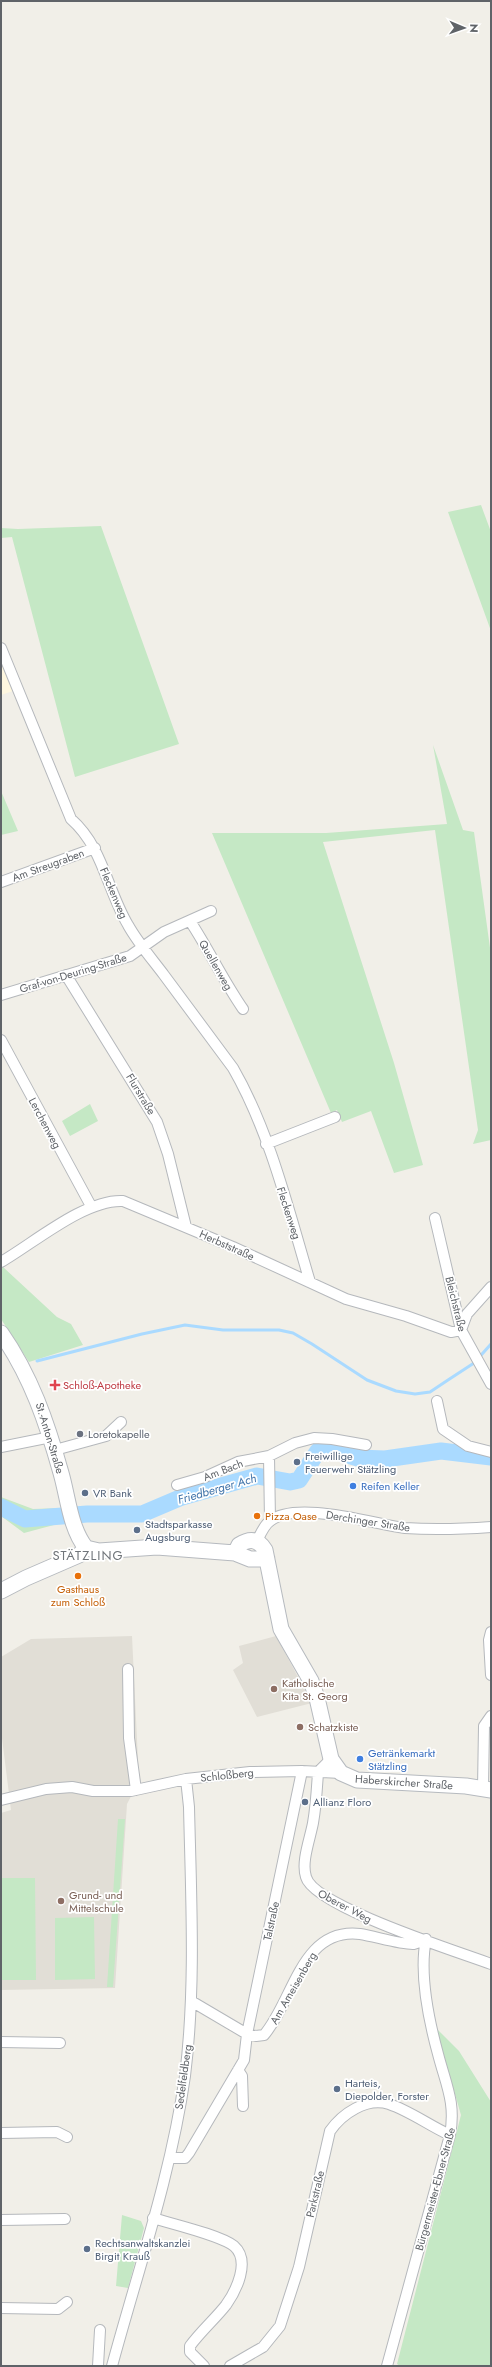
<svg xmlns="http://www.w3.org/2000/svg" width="492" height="2367" viewBox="0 0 492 2367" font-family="Jost,sans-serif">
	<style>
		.commercial { fill: #fef7e0 }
		.education { fill: #e1ded6 }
		.green { fill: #c5e8c5 }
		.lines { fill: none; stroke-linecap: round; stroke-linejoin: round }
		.stream { stroke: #aadaff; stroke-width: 3 }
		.river { stroke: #aadaff; stroke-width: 17 }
		.street-casing { stroke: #b5b8bc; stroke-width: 12 }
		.secondary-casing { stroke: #b6babf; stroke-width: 17 }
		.street { stroke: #fff; stroke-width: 10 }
		.secondary { stroke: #fff; stroke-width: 15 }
		.health-dot { fill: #e0444e; stroke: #fff; stroke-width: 1.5 }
		.worship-dot { fill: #6b7280; stroke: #fff; stroke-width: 1.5 }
		.service-dot { fill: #5c6f8a; stroke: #fff; stroke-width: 1.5 }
		.shop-dot { fill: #3f7fe0; stroke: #fff; stroke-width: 1.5 }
		.food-dot { fill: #e8710a; stroke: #fff; stroke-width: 1.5 }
		.education-dot { fill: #8d6e63; stroke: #fff; stroke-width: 1.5 }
		.labels { text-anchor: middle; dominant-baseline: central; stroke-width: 3.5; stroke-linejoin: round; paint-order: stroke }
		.street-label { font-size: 11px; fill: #5f6368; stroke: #fff }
		.health-label { font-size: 11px; fill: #be3a42; stroke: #fff; text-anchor: start }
		.worship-label { font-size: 11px; fill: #5b616d; stroke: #fff; text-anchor: start }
		.service-label { font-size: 11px; fill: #4e5e75; stroke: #fff; text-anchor: start }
		.shop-label { font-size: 11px; fill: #366cbe; stroke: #fff; text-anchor: start }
		.food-label { font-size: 11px; fill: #c56008; stroke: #fff; text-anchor: start }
		.education-label { font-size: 11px; fill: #785e54; stroke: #fff; text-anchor: start }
		.water-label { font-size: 12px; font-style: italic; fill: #4174aa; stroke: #fff }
		.quarter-label { font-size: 13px; letter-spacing: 1px; fill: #70757a; stroke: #fff }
	</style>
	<rect width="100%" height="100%" fill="#f1efe8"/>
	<path class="commercial" d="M1 654 16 690 1 695Z"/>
	<path class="education" d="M132 1636 139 1781 127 1804 115 1988 1 1990V1813L11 1810 1 1730V1657L31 1639Z
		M276 1636 312 1703 257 1717 233 1670 243 1663 239 1646Z"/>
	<path class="green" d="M481 505 491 532V631L448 512Z
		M101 526 179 744 75 777 12 537 1 538V528L18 529Z
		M433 745 463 830 474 832 491 955V1140L473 1144 478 1130 435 830 323 842 394 1063 423 1165 394 1173 371 1111 342 1122 337 1110 331 1113 212 833H326L447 824Z
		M1 791 18 831 1 835Z
		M90 1104 98 1121 70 1136 62 1121Z
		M3 1267 57 1317 71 1324 83 1345 29 1362 1 1319V1268Z
		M1 1497 33 1509 61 1508 65 1522 24 1533 1 1516Z
		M118 1819H125L113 1987H107Z
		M1 1878H35L36 1980H1Z
		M94 1917 95 1979 55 1980V1918Z
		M436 2028 459 2051 491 2102V2366H400L397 2364 461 2115Z
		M122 2215 141 2221 144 2228 128 2288 116 2286Z"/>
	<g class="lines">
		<path class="stream" d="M37 1361 142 1334 185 1325 223 1330H279L293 1333 312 1344 367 1380 396 1391 415 1394 430 1392 448 1380 474 1363 491 1344"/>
		<path class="river" d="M1 1507 25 1519 87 1514H142L182 1497 257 1476 290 1482 299 1480 318 1451 328 1449 358 1458 385 1459 441 1451 491 1457"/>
		<defs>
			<path id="street" d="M1 648 71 819C103 847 107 890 128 925 138 943 152 959 164 975 187 1006 210 1037 233 1068 270 1132 289 1212 310 1282
				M1 882 95 848
				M190 921C209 950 223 980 243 1009
				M66 975 157 1122 168 1154 186 1227
				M1 995 130 956 164 932 211 911
				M1 1040 91 1206
				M266 1144 335 1117
				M435 1218 461 1330 491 1384
				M1 1262C34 1243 85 1199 123 1201L233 1247 346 1299 406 1316 451 1332 461 1330
				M461 1330 467 1314 491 1287
				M437 1401 443 1429 468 1446 491 1452
				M1 1447 51 1437
				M55 1450 106 1436 121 1422
				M269 1456 270 1521
				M177 1485 205 1477 238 1462 269 1456 295 1443 314 1438 332 1439 366 1445
				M257 1541C260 1535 264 1525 270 1521 296 1500 374 1524 405 1528 434 1530 463 1529 491 1527
				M491 1632 489 1640 491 1675
				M128 1669 129 1738 136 1790
				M331 1759 318 1772C317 1789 316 1806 313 1823 310 1839 301 1862 306 1877 313 1906 459 1952 491 1964
				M483 1788 484 1726 491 1716
				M1 1800 46 1789 72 1787 93 1791H131L186 1779 250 1772 302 1771 341 1773
				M191 2001 247 2034 256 2036 264 2035C294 2000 301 1927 360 1934 374 1936 402 1945 414 1944 418 1943 422 1940 426 1939
				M1 2042 60 2043
				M238 2070 242 2076 243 2106
				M1 2133 57 2132 67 2137
				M170 2158H185L189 2153 244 2060 247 2034 302 1771
				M153 2218C172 2224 220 2235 234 2246 251 2261 236 2291 226 2305 215 2319 201 2331 190 2346V2352L204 2366
				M1 2220 65 2219
				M1 2308 58 2309 67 2302
				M98 2366 100 2330
				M112 2366C138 2270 171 2175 185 2076 196 1987 191 1896 189 1807L186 1779
				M230 2366 263 2347 280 2326 299 2267 330 2131C342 2114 366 2097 389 2104 410 2111 430 2126 450 2135
				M387 2366 450 2135C456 2103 446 2085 438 2054 429 2021 419 1973 426 1939"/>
			<path id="secondary" d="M1 1333C31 1376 47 1423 61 1473 68 1497 70 1528 86 1548
				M86 1548 99 1551 157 1547 235 1553 250 1559H267
				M235 1553 239 1545C250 1538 258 1539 265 1550L281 1629 311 1681 317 1698 331 1759 341 1773 357 1780 466 1786 491 1790
				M1 1591 26 1578 79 1555 86 1548"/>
		</defs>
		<use href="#street" class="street-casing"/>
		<use href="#secondary" class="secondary-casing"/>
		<use href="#street" class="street"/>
		<use href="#secondary" class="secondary"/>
	</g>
	<path class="health-dot" d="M53 1379h4v4h4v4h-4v4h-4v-4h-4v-4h4z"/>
	<circle class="worship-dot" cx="80" cy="1434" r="4"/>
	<g class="service-dot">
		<circle cx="297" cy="1462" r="4"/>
		<circle cx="85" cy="1493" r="4"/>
		<circle cx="137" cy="1530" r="4"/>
		<circle cx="305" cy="1802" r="4"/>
		<circle cx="337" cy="2089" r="4"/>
		<circle cx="87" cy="2249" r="4"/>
	</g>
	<g class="shop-dot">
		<circle cx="353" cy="1486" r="4"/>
		<circle cx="360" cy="1759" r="4"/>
	</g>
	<g class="food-dot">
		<circle cx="257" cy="1516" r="4"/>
		<circle cx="78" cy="1576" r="4"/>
	</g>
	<g class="education-dot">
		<circle cx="274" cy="1689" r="4"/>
		<circle cx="300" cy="1727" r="4"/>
		<circle cx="61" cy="1901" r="4"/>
	</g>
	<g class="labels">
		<g class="street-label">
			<text transform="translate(48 865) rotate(-20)">Am Streugraben</text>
			<text transform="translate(114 893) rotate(67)">Fleckenweg</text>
			<text transform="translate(216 965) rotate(60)">Quellenweg</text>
			<text transform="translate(73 973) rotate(-17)">Graf-von-Deuring-Straße</text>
			<text transform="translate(141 1094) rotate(59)">Flurstraße</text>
			<text transform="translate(45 1123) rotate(62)">Lerchenweg</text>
			<text transform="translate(289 1213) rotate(72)">Fleckenweg</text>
			<text transform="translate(227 1245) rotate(24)">Herbststraße</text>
			<text transform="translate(456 1304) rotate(76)">Bleichstraße</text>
			<text transform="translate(50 1438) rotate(73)">St.-Anton-Straße</text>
			<text transform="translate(223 1470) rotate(-21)">Am Bach</text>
			<text transform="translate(368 1521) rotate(9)">Derchinger Straße</text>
			<text transform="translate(227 1775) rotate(-6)">Schloßberg</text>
			<text transform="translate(404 1782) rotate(4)">Haberskircher Straße</text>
			<text transform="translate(345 1906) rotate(28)">Oberer Weg</text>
			<text transform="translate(271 1921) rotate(-78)">Talstraße</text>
			<text transform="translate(293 1988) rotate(-60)">Am Ameisenberg</text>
			<text transform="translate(183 2077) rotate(-82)">Sedelfeldberg</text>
			<text transform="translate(435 2189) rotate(-75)">Bürgermeister-Ebner-Straße</text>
			<text transform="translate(315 2194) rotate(-77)">Parkstraße</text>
		</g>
		<g class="health-label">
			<text x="63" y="1385">Schloß-Apotheke</text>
		</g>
		<g class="worship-label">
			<text x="88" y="1434">Loretokapelle</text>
		</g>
		<g class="service-label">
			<text x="305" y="1456">Freiwillige<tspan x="305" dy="13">Feuerwehr Stätzling</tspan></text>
			<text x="93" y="1493">VR Bank</text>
			<text x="145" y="1524">Stadtsparkasse<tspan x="145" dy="13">Augsburg</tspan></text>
			<text x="313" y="1802">Allianz Floro</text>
			<text x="345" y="2083">Harteis,<tspan x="345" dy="13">Diepolder, Forster</tspan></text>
			<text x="95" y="2243">Rechtsanwaltskanzlei<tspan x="95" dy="13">Birgit Krauß</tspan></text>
		</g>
		<g class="shop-label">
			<text x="361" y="1486">Reifen Keller</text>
			<text x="368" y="1753">Getränkemarkt<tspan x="368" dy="13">Stätzling</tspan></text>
		</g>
		<g class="food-label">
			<text x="265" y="1516">Pizza Oase</text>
			<text x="78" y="1589" text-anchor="middle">Gasthaus<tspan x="78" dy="13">zum Schloß</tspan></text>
		</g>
		<g class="education-label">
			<text x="282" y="1683">Katholische<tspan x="282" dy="13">Kita St. Georg</tspan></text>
			<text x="308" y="1727">Schatzkiste</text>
			<text x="69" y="1895">Grund- und<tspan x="69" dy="13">Mittelschule</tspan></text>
		</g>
		<g class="water-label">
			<text transform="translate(217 1489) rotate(-16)">Friedberger Ach</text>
		</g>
		<g class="quarter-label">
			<text x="88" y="1555">STÄTZLING</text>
		</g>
	</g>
	<rect width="492" height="2367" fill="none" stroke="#5f6368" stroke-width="4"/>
	<g transform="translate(464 28) rotate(92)" stroke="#ffffff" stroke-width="3" paint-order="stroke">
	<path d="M0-3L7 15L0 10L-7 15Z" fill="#5f6368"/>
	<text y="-6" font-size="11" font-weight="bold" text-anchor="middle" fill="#5f6368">N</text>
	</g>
</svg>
